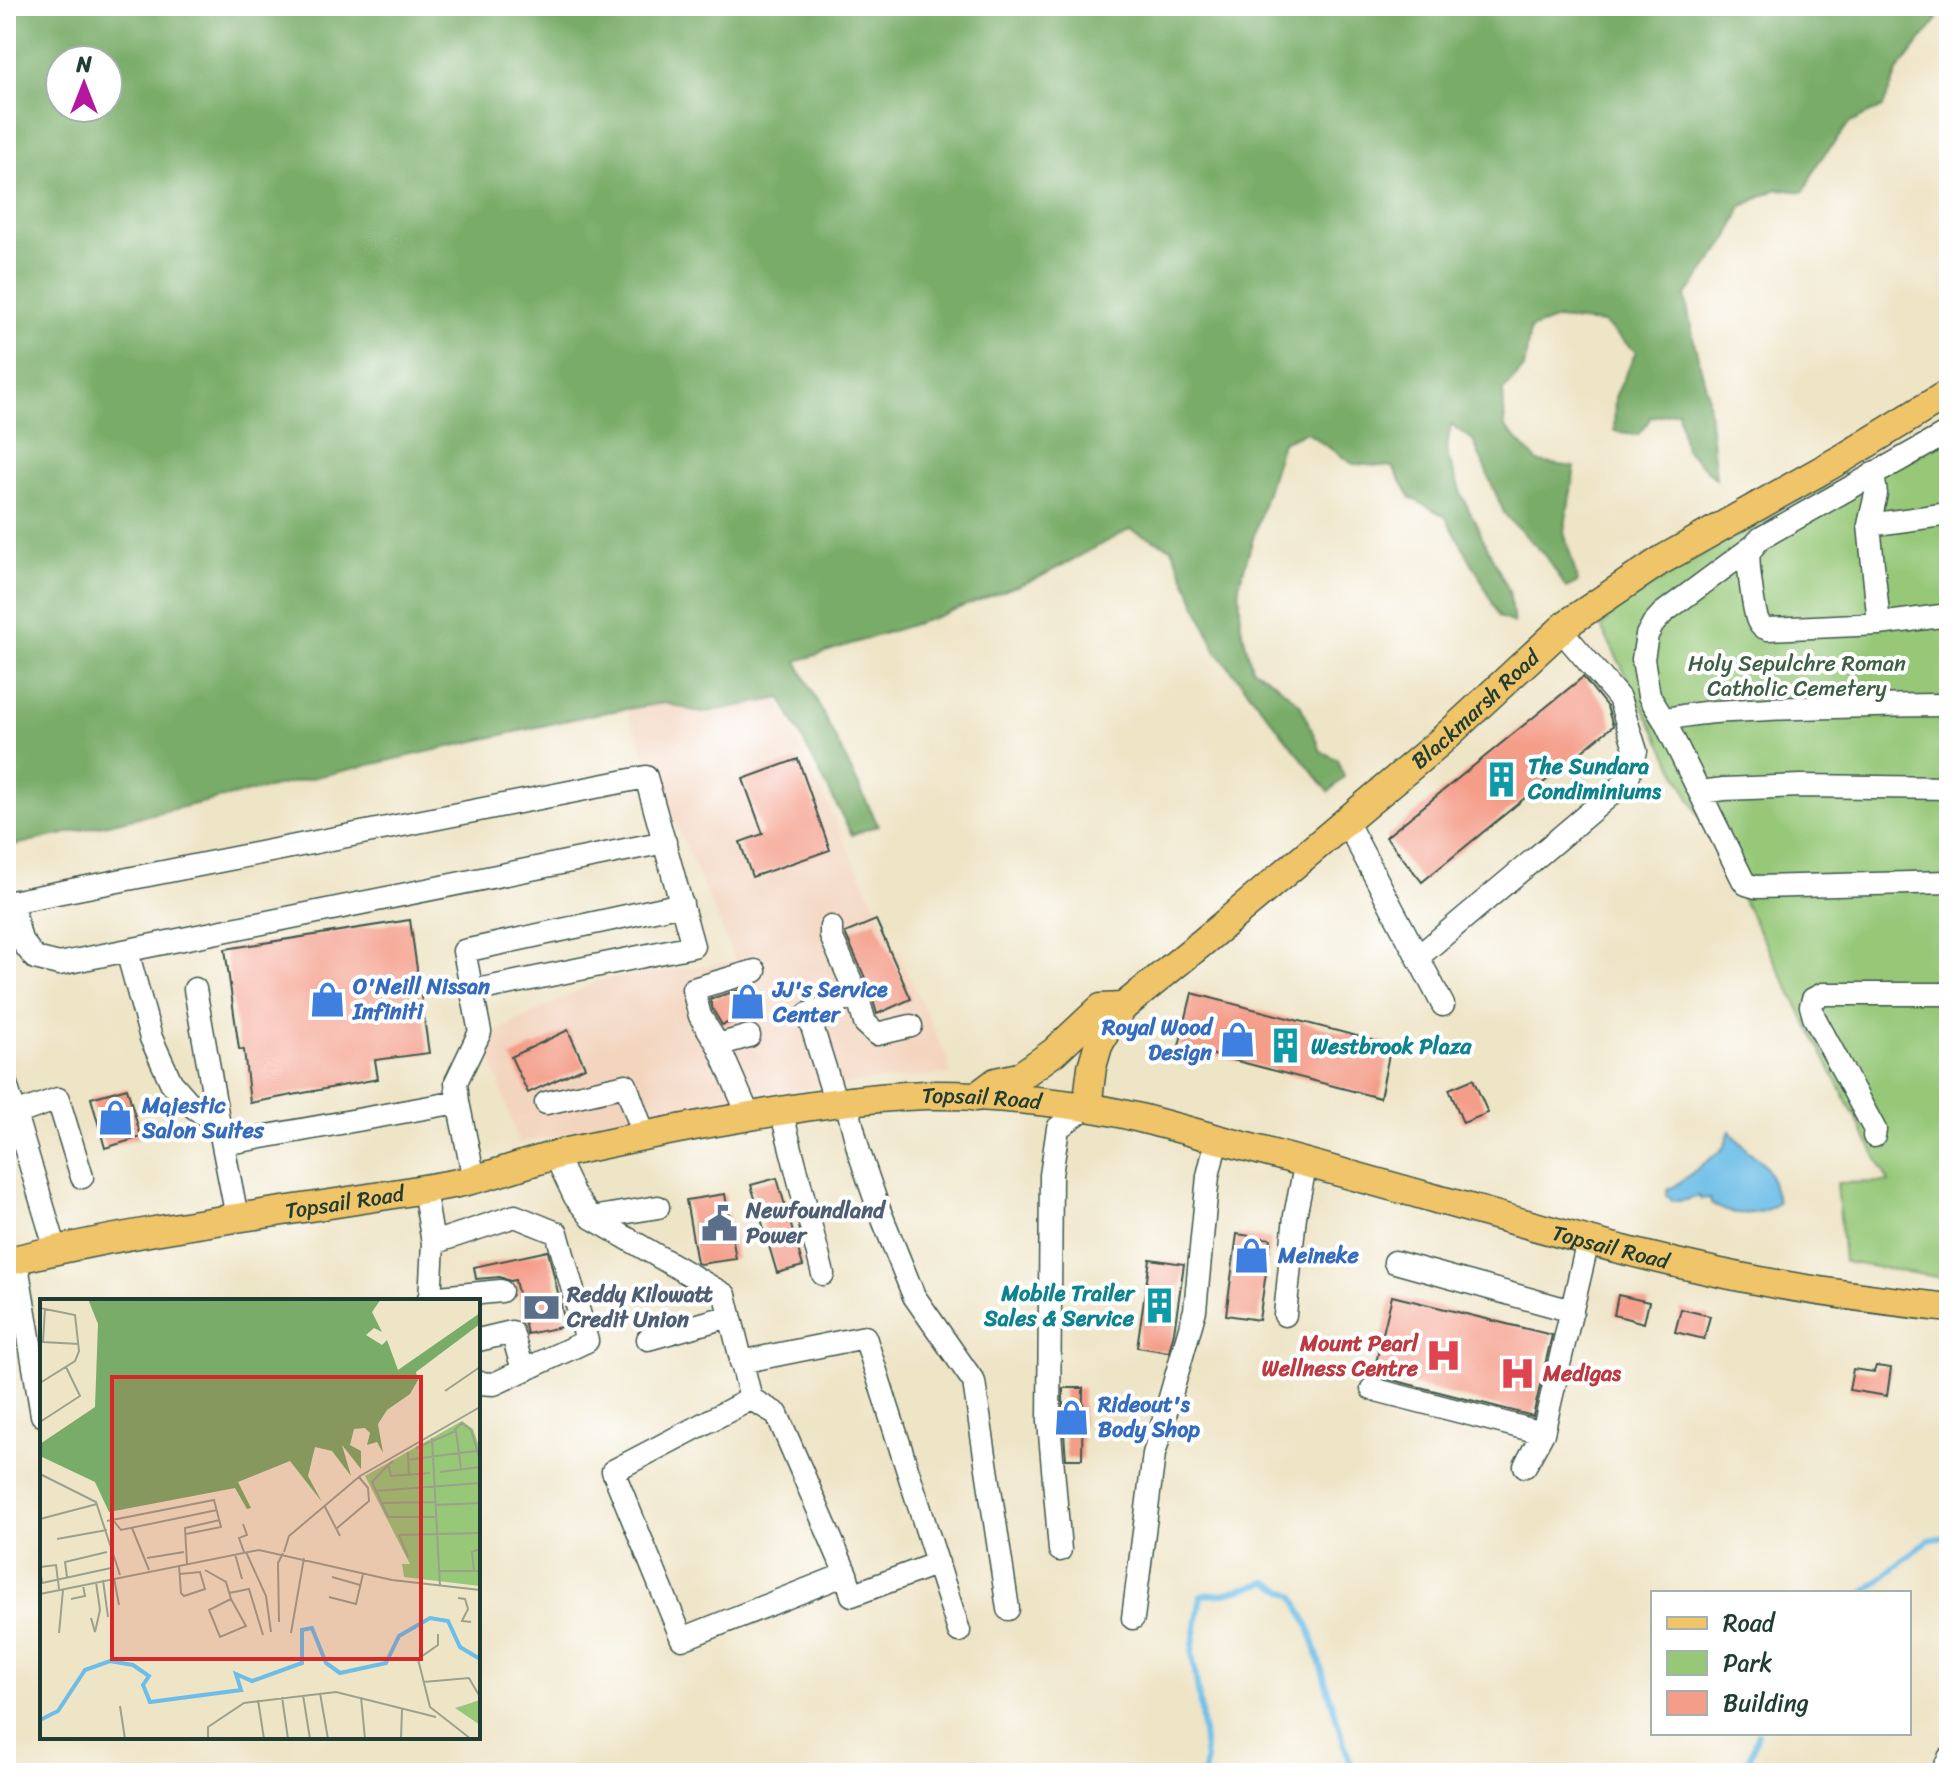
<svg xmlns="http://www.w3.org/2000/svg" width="1955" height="1779" viewBox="0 0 1955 1779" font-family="Sriracha,sans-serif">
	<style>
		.built { fill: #f3d4be }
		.green { fill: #96c878; stroke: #5a8256; stroke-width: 2 }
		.forest { fill: #78ac68; stroke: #4c744e; stroke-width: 2; fill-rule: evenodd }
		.water { fill: #6cbde7; stroke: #467d8e; stroke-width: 2 }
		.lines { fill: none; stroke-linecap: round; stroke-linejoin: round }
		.stream { stroke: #6cbde7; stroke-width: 6 }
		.building { fill: #f49d89 }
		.minor-casing { stroke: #3e564a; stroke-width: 25 }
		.major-casing { stroke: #3e564a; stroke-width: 31 }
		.minor { stroke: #fff; stroke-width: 22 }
		.major { stroke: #f0c469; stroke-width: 28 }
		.labels { text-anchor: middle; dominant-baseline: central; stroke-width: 8; stroke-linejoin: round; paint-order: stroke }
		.park-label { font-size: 22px; fill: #3d6045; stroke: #fff }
		.street-label { font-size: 22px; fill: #1f3d34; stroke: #fff }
		.culture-label { font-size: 22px; font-weight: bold; fill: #0d838f; stroke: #fff; text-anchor: start }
		.shop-label { font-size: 22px; font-weight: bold; fill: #366cbe; stroke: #fff; text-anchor: start }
		.service-label { font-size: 22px; font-weight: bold; fill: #4e5e75; stroke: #fff; text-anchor: start }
		.health-label { font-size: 22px; font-weight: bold; fill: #be3a42; stroke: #fff; text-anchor: end }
		.inset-river { fill: none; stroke: #6cbde7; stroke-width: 4 }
		.inset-road { fill: none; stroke: #9ba18c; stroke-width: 2 }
		.view { fill: #d62828; fill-opacity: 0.15; stroke: #d62828; stroke-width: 4 }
		.inset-edge { fill: none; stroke: #1f3d34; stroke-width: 4 }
	</style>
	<rect width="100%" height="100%" fill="#fff"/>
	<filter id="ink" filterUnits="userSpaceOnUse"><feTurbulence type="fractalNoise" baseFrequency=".0125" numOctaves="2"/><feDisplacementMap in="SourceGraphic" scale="16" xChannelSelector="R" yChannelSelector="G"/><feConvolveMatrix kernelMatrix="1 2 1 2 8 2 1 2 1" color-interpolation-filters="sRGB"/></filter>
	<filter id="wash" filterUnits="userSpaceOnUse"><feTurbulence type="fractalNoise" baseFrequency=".006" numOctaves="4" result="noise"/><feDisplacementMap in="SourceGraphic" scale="32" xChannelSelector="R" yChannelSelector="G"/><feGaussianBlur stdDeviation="1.8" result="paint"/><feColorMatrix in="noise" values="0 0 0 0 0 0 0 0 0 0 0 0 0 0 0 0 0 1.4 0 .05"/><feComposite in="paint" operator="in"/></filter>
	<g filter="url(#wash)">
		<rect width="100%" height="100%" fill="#eee4c6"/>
		<path class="built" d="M759 661 948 1059 950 1074 838 1084 790 1091 519 1143 484 1038 597 981 736 961 622 700Z"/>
		<path class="green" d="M1949 423V1279L1844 1262 1837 1183 1889 1182 1601 627 1616 609 1735 535Z"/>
		<path class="forest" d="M6 6H1933L1937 20 1898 70 1883 107 1850 123 1819 161 1804 192 1777 189 1742 206 1728 239 1685 297 1695 346 1707 391 1716 479 1685 449 1678 411 1651 417 1639 435 1614 431 1615 397 1636 352 1603 323 1557 319 1530 329 1524 368 1503 391 1505 427 1538 462 1575 467 1564 532 1578 582 1566 588 1546 556 1505 515 1473 440 1451 424 1446 451 1462 496 1509 591 1514 623 1499 617 1479 575 1445 516 1411 498 1393 467 1353 464 1306 432 1282 442 1239 585 1241 626 1252 668 1273 681 1300 704 1321 751 1338 760 1344 777 1329 792 1216 651 1172 548 1130 529 1040 577 933 618 797 661 878 825 852 835 781 698 702 713 665 703 595 714 6 847ZM60 60H108V108H60Z"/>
		<path class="water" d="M1730 1131 1747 1150 1761 1161 1766 1166 1770 1175 1778 1202C1763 1217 1728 1217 1711 1203L1710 1198 1700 1199 1699 1196C1687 1200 1684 1201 1672 1201L1670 1197 1667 1196V1190L1675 1186 1719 1152 1724 1147Z"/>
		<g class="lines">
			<path class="stream" d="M1864 1593 1920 1546 1929 1540 1949 1536
				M1204 1773 1206 1762 1201 1712 1192 1652 1201 1595 1222 1594 1268 1582 1294 1596 1309 1627 1353 1773
				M1745 1773 1758 1733"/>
		</g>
		<g id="blocks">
			<path class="building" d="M1583 677 1607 707 1613 726 1422 882 1386 837Z
				M798 759 830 850 752 877 740 842 763 834 743 779Z
				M410 920 429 1053 375 1060 378 1079 250 1103 244 1050 239 1049 225 949Z
				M876 920 911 999 877 1014 870 989 845 933Z
				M757 985 766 1010 722 1025 713 1010 710 999Z
				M1192 993 1391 1045 1380 1098 1179 1046Z
				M568 1030 585 1067 528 1093 511 1057Z
				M1473 1079 1488 1113 1463 1123 1449 1089Z
				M127 1088 141 1137 105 1148 91 1098Z
				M777 1178 803 1266 777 1273 751 1185Z
				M725 1194 736 1259 700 1264 697 1263 686 1200Z
				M1237 1234 1271 1239 1259 1320 1226 1315Z
				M548 1251 566 1326 527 1334 515 1280 510 1281 500 1277 476 1279 474 1267Z
				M1150 1259 1184 1264 1174 1332 1169 1352 1137 1347Z
				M1618 1295 1649 1302 1644 1323 1614 1315Z
				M1392 1296 1552 1335 1533 1416 1373 1375Z
				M1681 1309 1710 1316 1704 1339 1675 1332Z
				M1876 1366 1891 1368 1887 1396 1849 1390 1853 1369 1874 1372Z
				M1063 1388H1083L1082 1459H1066L1063 1421Z"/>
		</g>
	</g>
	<g filter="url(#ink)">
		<use href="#blocks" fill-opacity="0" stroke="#3e564a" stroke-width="2"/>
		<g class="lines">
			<defs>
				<path id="minor" d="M1949 432 1761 538C1756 543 1751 548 1749 554 1747 563 1754 613 1758 621 1761 627 1762 627 1768 629L1879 624 1949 615
					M1873 474 1876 494 1869 525 1879 624
					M1869 525 1949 514
					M1752 547 1663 613 1653 624 1647 635 1643 659 1649 696 1664 720 1743 880 1746 884 1756 887 1949 882
					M1664 720C1698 711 1734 711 1769 709 1829 707 1889 705 1949 705
					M1700 792 1724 789 1801 786 1949 788
					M1346 821 1443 1005
					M11 902 21 940 35 958 59 964 665 842
					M6 903 646 777 693 946 472 991
					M831 927V936L857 995 808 1014 836 1103
					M127 951 151 1038 171 1082 192 1106 219 1125 237 1217
					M1418 957 1627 781 1636 751 1619 698 1561 630
					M195 989 219 1125
					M857 995 865 1023 877 1034 911 1026
					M749 1036 718 1045 749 1116
					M718 1045 700 1016 693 989 755 971
					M6 1084 56 1250
					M846 1101 859 1152 878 1207 914 1296 974 1382 1008 1609
					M546 1103 626 1085 644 1135
					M781 1110 823 1274
					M15 1114 58 1099 82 1177
					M1874 1136 1875 1130 1814 1017 1811 1006 1813 999 1823 994H1949
					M223 1144 458 1102
					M555 1155 575 1197 592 1218 658 1207
					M474 1179 458 1102 456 1082 480 1032 464 951 682 904
					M424 1189 433 1243 430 1301
					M592 1218 725 1295 751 1399 613 1471 682 1639 846 1574 777 1414 751 1399
					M433 1243 515 1216 557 1233 587 1341 494 1384 478 1383
					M16 1259 42 1415
					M1395 1262 1572 1311
					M429 1298 501 1291
					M1285 1315 1295 1216 1306 1162
					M648 1339 730 1316
					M478 1340 512 1332 523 1370
					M741 1362 865 1337 959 1631
					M1372 1389 1543 1433 1588 1241
					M1525 1466 1543 1433
					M1060 1550 1049 1422 1051 1175 1058 1128 1087 1107
					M846 1574 852 1595 938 1563
					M1133 1618 1154 1454 1195 1310 1208 1176 1217 1139
					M1942 1773 1949 1758"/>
				<g id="major">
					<path d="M976 1097 996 1082 1019 1077 1054 1052 1101 1008 1123 1007"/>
					<path id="s1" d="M1087 1107 1092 1067 1098 1046 1109 1025 1123 1007 1203 942 1440 742 1568 623 1660 561 1845 457 1949 393"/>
					<path id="s2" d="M6 1262C155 1224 307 1211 458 1183 493 1176 528 1162 563 1153 622 1140 680 1128 739 1118 801 1107 864 1097 927 1095 977 1094 1036 1100 1086 1107 1132 1114 1177 1128 1221 1140 1292 1159 1363 1178 1433 1198 1545 1229 1657 1262 1771 1283 1830 1294 1890 1301 1949 1308"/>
				</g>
			</defs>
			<use href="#minor" class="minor-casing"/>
			<use href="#major" class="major-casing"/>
			<use href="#minor" class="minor"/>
			<use href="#major" class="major"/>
		</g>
	</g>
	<defs>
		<symbol id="building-bare" viewBox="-9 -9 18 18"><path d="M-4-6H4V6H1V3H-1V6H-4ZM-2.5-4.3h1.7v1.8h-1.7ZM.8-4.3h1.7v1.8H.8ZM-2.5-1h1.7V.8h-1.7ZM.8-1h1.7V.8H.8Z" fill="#0f9aa8" stroke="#fff" stroke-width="2.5" paint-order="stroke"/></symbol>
		<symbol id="shop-bare" viewBox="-9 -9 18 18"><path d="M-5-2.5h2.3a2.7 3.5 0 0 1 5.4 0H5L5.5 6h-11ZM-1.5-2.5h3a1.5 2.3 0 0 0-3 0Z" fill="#3f7fe0" stroke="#fff" stroke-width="2.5" paint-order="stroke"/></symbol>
		<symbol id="civic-bare" viewBox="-9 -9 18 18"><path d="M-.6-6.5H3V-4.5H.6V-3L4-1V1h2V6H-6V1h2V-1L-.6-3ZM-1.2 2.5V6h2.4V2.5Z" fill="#5c6f8a" stroke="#fff" stroke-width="2.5" paint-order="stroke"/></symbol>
		<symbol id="bank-bare" viewBox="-9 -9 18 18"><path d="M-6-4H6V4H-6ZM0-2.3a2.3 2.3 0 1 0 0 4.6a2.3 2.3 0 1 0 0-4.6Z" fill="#5c6f8a" stroke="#fff" stroke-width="2.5" paint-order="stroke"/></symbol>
		<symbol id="hospital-bare" viewBox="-9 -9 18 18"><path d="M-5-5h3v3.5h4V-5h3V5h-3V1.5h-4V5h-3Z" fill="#e0444e" stroke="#fff" stroke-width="2.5" paint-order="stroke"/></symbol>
	</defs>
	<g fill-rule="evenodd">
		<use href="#building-bare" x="1476" y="754" width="51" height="51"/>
		<use href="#shop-bare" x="302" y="974" width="51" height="51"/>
		<use href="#shop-bare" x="722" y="976" width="51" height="51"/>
		<use href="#shop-bare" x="1212" y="1014" width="51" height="51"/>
		<use href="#building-bare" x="1260" y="1020" width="51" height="51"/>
		<use href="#shop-bare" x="90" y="1092" width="51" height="51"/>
		<use href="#civic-bare" x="694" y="1198" width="51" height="51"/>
		<use href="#shop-bare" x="1226" y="1230" width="51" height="51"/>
		<use href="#building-bare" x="1134" y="1280" width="51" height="51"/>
		<use href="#bank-bare" x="516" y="1282" width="51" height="51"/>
		<use href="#hospital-bare" x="1418" y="1330" width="51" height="51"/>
		<use href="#hospital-bare" x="1492" y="1348" width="51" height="51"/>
		<use href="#shop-bare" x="1046" y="1392" width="51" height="51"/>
	</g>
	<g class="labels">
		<g class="park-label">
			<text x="1797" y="663">Holy Sepulchre Roman<tspan x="1797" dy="25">Catholic Cemetery</tspan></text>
		</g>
		<g class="street-label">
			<text stroke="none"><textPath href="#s1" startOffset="570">Blackmarsh Road</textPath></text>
			<text stroke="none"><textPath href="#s2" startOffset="992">Topsail Road</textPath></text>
			<text stroke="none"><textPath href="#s2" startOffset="344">Topsail Road</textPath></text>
			<text stroke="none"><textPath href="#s2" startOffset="1640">Topsail Road</textPath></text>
		</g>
		<g class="culture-label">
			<text x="1528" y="766">The Sundara<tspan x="1528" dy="25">Condiminiums</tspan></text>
			<text x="1311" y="1046">Westbrook Plaza</text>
			<text x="1134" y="1293" text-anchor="end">Mobile Trailer<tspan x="1134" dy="25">Sales &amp; Service</tspan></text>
		</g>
		<g class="shop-label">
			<text x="353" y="986">O'Neill Nissan<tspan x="353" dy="25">Infiniti</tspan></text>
			<text x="773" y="989">JJ's Service<tspan x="773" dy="25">Center</tspan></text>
			<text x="1212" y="1027" text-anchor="end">Royal Wood<tspan x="1212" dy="25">Design</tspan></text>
			<text x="142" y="1105">Majestic<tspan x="142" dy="25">Salon Suites</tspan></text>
			<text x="1278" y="1255">Meineke</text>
			<text x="1098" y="1404">Rideout's<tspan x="1098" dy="25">Body Shop</tspan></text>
		</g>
		<g class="service-label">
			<text x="746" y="1210">Newfoundland<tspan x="746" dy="25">Power</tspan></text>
			<text x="567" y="1294">Reddy Kilowatt<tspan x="567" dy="25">Credit Union</tspan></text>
		</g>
		<g class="health-label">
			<text x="1418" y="1343">Mount Pearl<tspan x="1418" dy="25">Wellness Centre</tspan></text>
			<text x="1543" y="1373" text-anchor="start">Medigas</text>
		</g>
	</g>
	<g transform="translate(40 1299)">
		<rect width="440" height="440" fill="#eee4c6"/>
		<path d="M422 122 433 130 440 150V287L364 278 362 265H370L325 177ZM439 401 440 426 415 409 431 404Z" fill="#96c878"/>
		<path d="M48 0H341L332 13 342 33 334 29 326 36 342 46 347 41 358 71 440 14V25L376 73 378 81 370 95 347 111 338 125 343 154 337 143 327 146 330 134 325 129 314 130 310 146 321 152V170L302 146 311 177 292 152 275 148 268 177 282 203 250 162 198 183 211 209 207 210 195 189 69 213 55 183 0 157V145L55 108 58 25Z" fill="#78ac68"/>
		<path class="inset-river" d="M0 421 18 412 45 371 70 362 93 366 109 377 103 386 110 403 201 391 196 375 212 382 262 364V331L272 329 286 364 300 374 346 364 359 337 390 319 408 322 420 348 440 360"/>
		<path class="inset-road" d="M0 9 35 16 39 52 35 62 0 84M5 9 3 43 39 45M405 92 440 68M0 123 40 97 26 68M414 131 422 124 431 131 440 161M392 139 400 287M368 153 369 177M367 161 419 154 416 132 376 149M353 162 348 166 351 177 390 174M349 165 332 183 348 218H397M421 170 419 154 437 152M400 173 440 168M0 175 56 203 80 276M335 192 440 184M341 204 396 203M396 206 440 204M285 208 300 237M0 220 57 205M73 221 81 231 177 211M67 222 174 201 181 228 146 235M203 225 207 236 199 239 204 253M92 229 109 271M296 230 329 202 328 189 319 178M17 240 67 231M206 253 226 297 231 333M244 253 249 237 320 177 440 108M195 255 202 280M368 258 359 236 440 234M107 259 144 253M147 265 145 229 180 221M139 266 141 294 144 297 165 290 160 273 140 275M0 268 16 266 19 290M0 269 2 284 71 269M165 271 186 283 191 300 169 311 180 338 206 327 191 300M398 272H440M434 272 432 253 440 250M27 278 25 263 67 253M292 278 320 286M74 279 79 306M63 281 68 318M189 294 209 290 223 336M0 295 219 251 352 281 440 291M289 298 316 305 323 275M418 299 425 300 428 310 422 322 431 323M31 300 45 297 43 286M51 319 55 333 60 311 56 283M239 323 238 264 243 254M19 334 23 291M251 334 264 259M398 335V346L378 360 390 408 431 440M383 383 429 379 440 398M280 394 288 440M263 396 270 440M242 398 248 440M321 398 325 440M218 401 224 440M80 407 85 440M168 440V428L204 404 296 393 396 418M361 440 362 410"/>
		<path class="view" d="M72 78H381V360H72Z"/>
		<rect width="440" height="440" class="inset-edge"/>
	</g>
	<rect width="1955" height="1779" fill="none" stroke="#fff" stroke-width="32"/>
	<rect x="1651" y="1591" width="260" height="144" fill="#ffffff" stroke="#a5b1ae" stroke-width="2"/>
	<rect x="1667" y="1617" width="40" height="12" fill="#f0c469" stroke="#a5b1ae" stroke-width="2"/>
	<text x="1723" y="1631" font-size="24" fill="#1f3d34">Road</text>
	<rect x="1667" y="1651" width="40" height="24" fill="#96c878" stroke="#a5b1ae" stroke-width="2"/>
	<text x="1723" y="1671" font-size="24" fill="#1f3d34">Park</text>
	<rect x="1667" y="1691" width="40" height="24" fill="#f49d89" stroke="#a5b1ae" stroke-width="2"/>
	<text x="1723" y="1711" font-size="24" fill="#1f3d34">Building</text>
	<g transform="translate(84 84)"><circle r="38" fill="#ffffff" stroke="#a5b1ae" stroke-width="2"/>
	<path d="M0-6L14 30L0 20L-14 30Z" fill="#b5179e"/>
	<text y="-12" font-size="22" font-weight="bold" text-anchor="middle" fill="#1f3d34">N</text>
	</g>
</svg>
